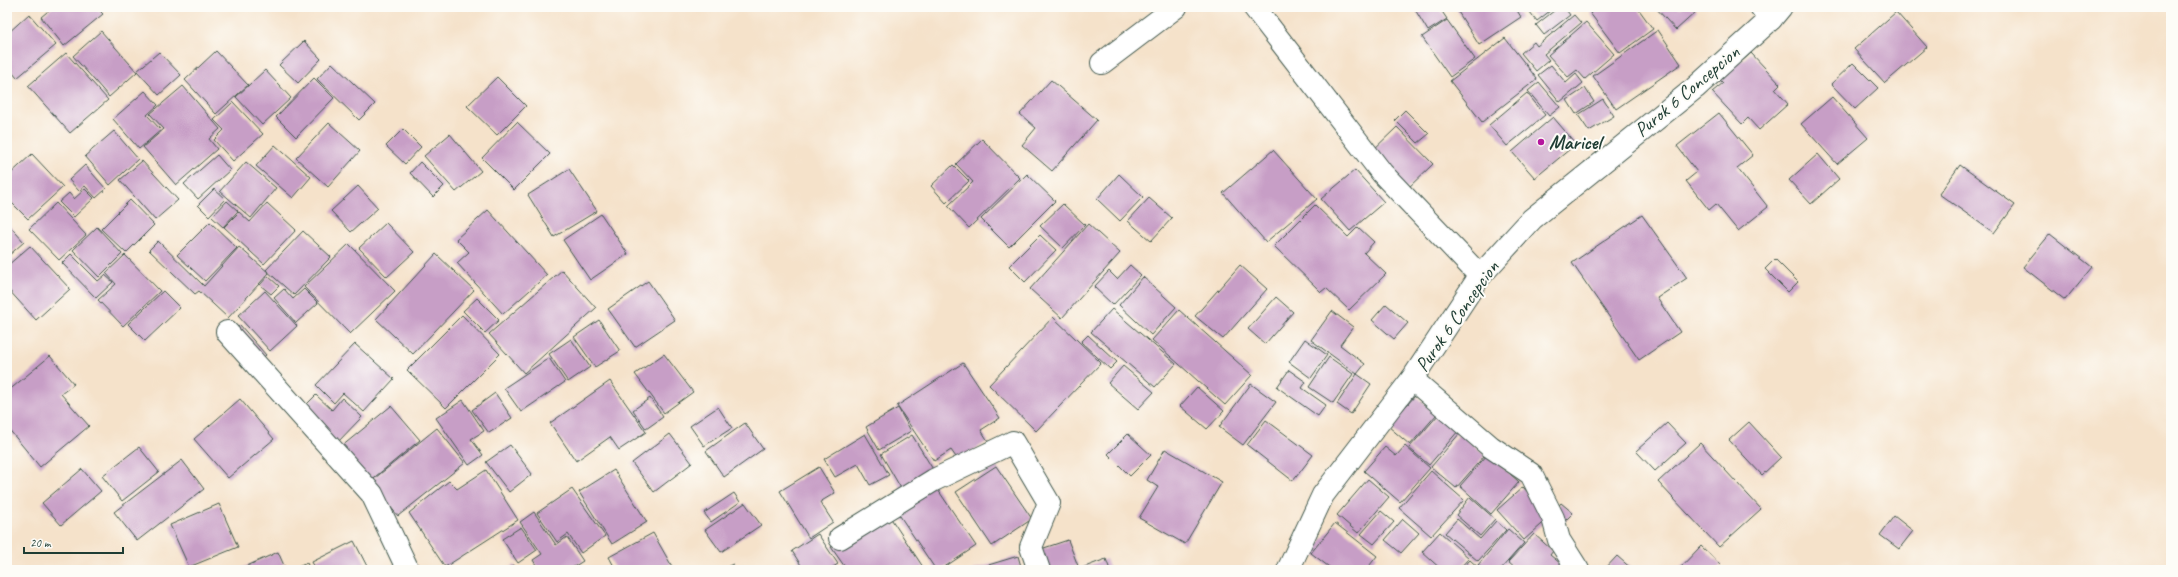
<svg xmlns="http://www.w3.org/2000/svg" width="2178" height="577" viewBox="0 0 2178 577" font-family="Caveat,sans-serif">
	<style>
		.building { fill: #c79ec6 }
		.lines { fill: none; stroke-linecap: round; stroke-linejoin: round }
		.minor-casing { stroke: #3f564a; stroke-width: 24 }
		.tertiary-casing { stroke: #3f564a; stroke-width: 24 }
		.minor { stroke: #fff; stroke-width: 22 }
		.tertiary { stroke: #fff; stroke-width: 22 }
		.poi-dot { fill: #b5179e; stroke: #fdfcf7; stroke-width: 1.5 }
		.labels { text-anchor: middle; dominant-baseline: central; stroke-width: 4; stroke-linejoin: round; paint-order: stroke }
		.street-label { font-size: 20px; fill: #1f3d34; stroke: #fdfcf7 }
		.poi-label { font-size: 20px; font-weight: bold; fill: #1f3d34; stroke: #fdfcf7; text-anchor: start }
	</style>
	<rect width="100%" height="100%" fill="#fdfcf7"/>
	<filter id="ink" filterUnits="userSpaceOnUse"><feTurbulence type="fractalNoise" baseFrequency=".025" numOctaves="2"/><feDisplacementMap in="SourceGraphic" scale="8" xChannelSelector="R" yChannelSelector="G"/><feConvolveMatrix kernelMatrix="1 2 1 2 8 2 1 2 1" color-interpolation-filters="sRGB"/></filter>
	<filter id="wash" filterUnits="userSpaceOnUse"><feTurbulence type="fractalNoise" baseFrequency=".012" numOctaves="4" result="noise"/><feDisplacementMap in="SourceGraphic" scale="16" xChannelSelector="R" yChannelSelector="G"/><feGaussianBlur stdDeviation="0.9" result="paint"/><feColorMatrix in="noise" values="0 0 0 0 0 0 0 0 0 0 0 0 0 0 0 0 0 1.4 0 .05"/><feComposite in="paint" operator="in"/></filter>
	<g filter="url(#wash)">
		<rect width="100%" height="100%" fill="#f5e2ca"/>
		<g id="blocks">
			<path class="building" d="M53 7H80L82 9 84 7H96L103 14 64 46 41 17Z
				M1415 7H1439L1447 19 1428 31 1414 8Z
				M1455 7H1515L1521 17 1479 45Z
				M1526 7H1555L1537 21Z
				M1559 7H1564L1570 15 1544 35 1536 25Z
				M1598 7H1637L1653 29 1620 53 1590 13Z
				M1655 7H1678L1680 9 1682 7H1694L1697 11 1676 30Z
				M1896 12 1927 47 1885 83 1854 49Z
				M29 14 56 45 17 78 7 66V34Z
				M1574 15 1581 23 1544 54 1549 60 1536 71 1521 53 1534 42 1537 46Z
				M1447 20 1475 59 1450 77 1422 37Z
				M1586 22 1614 54 1585 79 1577 70 1568 77 1548 55Z
				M1658 30 1681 64 1616 109 1593 76Z
				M101 31 137 72 109 97 73 56Z
				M1505 38 1537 79 1482 122 1450 81Z
				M304 41 321 59 298 83 279 65Z
				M216 51 248 85 216 114 185 80Z
				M159 52 181 75 159 95 137 71Z
				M66 53 108 100 70 133 28 86Z
				M1751 53 1780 84 1775 89 1788 104 1759 130 1748 118 1742 124 1712 92 1723 83 1717 77 1739 57 1742 61Z
				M332 63 375 104 359 120 317 79Z
				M1853 63 1878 88 1855 109 1831 84Z
				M1551 65 1566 83 1576 74 1583 83 1560 102 1538 75Z
				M265 70 291 98 262 125 236 97Z
				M497 77 526 106 497 135 467 106Z
				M314 78 334 98 296 137 276 117Z
				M1051 80 1097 120 1052 171 1022 145 1036 128 1020 114Z
				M1539 82 1560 107 1549 116 1528 91Z
				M183 86 220 129 209 139 217 149 176 185 143 147 164 129 150 114Z
				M1585 88 1594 102 1576 114 1567 100Z
				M145 91 158 105 147 115 161 130 139 149 113 119Z
				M1527 93 1545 115 1507 146 1489 125Z
				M1832 97 1868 138 1837 164 1801 124Z
				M1603 99 1614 116 1589 131 1578 115Z
				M233 102 263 134 233 161 214 140 224 130 214 120Z
				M1405 110 1429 134 1418 143 1395 120Z
				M1719 113 1753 155 1737 168 1768 207 1738 231 1716 204 1709 210 1686 181 1697 172 1677 146Z
				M1553 117 1576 144 1535 178 1512 152Z
				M517 122 550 154 514 190 482 158Z
				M329 123 360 151 328 187 296 158Z
				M1397 127 1433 164 1406 190 1370 153Z
				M403 129 421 147 405 164 386 146Z
				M114 131 138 159 110 185 85 156Z
				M450 134 481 171 456 192 424 156Z
				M982 139 1020 178 969 228 948 206 973 182 956 164Z
				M275 145 311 177 293 198 256 166Z
				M1273 150 1317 199 1266 242 1223 193Z
				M32 154 63 187 28 219 7 198V177Z
				M1818 154 1839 179 1811 204 1789 180Z
				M217 155 230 170 198 199 184 184Z
				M142 161 178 200 155 220 120 180Z
				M246 162 276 188 251 218 220 191Z
				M420 162 444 186 433 197 410 173Z
				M85 165 106 189 96 198 85 186 79 191 69 180Z
				M953 165 969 181 946 203 931 186Z
				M1960 165 2015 205 1994 233 1939 194Z
				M569 169 597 211 554 237 528 195Z
				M1355 170 1384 202 1350 231 1321 199Z
				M1027 174 1055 201 1009 247 981 219Z
				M1119 174 1143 197 1120 221 1097 199Z
				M358 186 378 208 351 232 331 211Z
				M85 189 94 198 74 217 59 202 69 193 74 199Z
				M214 189 225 199 209 216 198 205Z
				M1149 198 1172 218 1151 241 1128 221Z
				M130 200 154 225 126 253 101 229Z
				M227 201 238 211 223 227 212 217Z
				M56 203 86 235 59 260 29 229Z
				M267 203 296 230 264 264 224 227 239 212 250 222Z
				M1063 204 1085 225 1063 248 1040 226Z
				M1315 205 1348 237 1358 227 1374 242 1364 253 1386 274 1349 310 1326 288 1321 292 1274 246Z
				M488 210 547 275 503 314 457 263 469 252 456 239Z
				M601 214 628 254 590 280 563 240Z
				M1642 215 1687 278 1657 298 1680 332 1639 360 1572 263Z
				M210 222 237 248 205 281 177 255Z
				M7 223 24 242 7 257Z
				M386 223 414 252 387 277 359 248Z
				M1088 224 1120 253 1062 318 1030 289Z
				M97 227 122 254 99 277 73 250Z
				M303 231 331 257 294 295 266 270Z
				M2050 234 2092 267 2065 300 2023 267Z
				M1040 235 1056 250 1025 282 1009 266Z
				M158 241 204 286 239 247 269 273 228 318 199 291 195 294 149 250Z
				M349 244 395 291 350 334 304 287Z
				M30 246 70 289 36 320 7 288V266Z
				M71 254 98 281 105 275 113 282 96 298 62 263Z
				M436 254 474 290 413 354 376 319Z
				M125 255 160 291 123 326 98 300 116 284 106 273Z
				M1775 259 1798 282 1788 292 1765 269Z
				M1130 265 1141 275 1113 305 1094 287 1109 271 1117 279Z
				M1240 265 1267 289 1223 339 1195 316Z
				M562 270 596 308 524 373 489 334Z
				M268 276 279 286 271 294 260 285Z
				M1143 277 1176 307 1151 335 1119 305Z
				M648 281 675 320 635 347 608 309Z
				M284 289 293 299 304 289 318 303 296 323 274 298Z
				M163 291 180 308 145 341 128 324Z
				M265 291 297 326 270 351 238 316Z
				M1276 297 1293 312 1265 344 1248 329Z
				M477 298 499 320 485 333 463 311Z
				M1386 304 1408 323 1394 339 1372 320Z
				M1112 309 1176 364 1155 387 1091 332Z
				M1179 310 1252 375 1225 405 1152 340Z
				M1332 311 1353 327 1340 345 1365 364 1357 374 1311 340Z
				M462 315 500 354 446 408 407 370Z
				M1053 317 1101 363 1036 431 989 385Z
				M599 320 620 351 595 367 574 337Z
				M240 325 266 355 258 362 231 333Z
				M1088 335 1117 362 1110 369 1081 342Z
				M571 339 590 367 568 382 549 354Z
				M1305 339 1327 355 1311 378 1289 362Z
				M355 344 394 379 364 412 343 393 334 403 316 385Z
				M664 354 693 392 664 413 635 374Z
				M50 356 74 384 61 394 89 426 40 467 7 427V392Z
				M1329 357 1353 374 1333 403 1309 387Z
				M549 358 565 382 521 412 504 388Z
				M963 363 1000 418 981 430 988 441 958 460 951 450 934 461 897 406Z
				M1123 366 1154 392 1138 409 1108 383Z
				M1289 370 1306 382 1302 388 1326 405 1318 416 1277 387Z
				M1357 374 1371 384 1351 414 1337 404Z
				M610 381 646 432 619 450 610 437 576 461 550 423Z
				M1251 384 1276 402 1243 445 1219 427Z
				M1197 387 1224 411 1207 429 1180 406Z
				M495 393 512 418 489 433 472 410Z
				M316 395 332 410 342 398 362 417 336 444 300 411Z
				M1415 396 1437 414 1410 445 1388 426Z
				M650 398 663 417 646 429 633 410Z
				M240 399 274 439 228 478 194 439Z
				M463 400 484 431 471 439 483 455 469 465 436 418Z
				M391 406 420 440 370 481 341 447Z
				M718 407 732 428 704 446 690 426Z
				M898 408 911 431 879 450 866 427Z
				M1439 414 1459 430 1429 465 1409 448Z
				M1266 420 1313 455 1293 481 1247 445Z
				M1749 422 1781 457 1762 475 1729 440Z
				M745 423 763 449 724 477 706 451Z
				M1667 423 1686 443 1655 471 1636 451Z
				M437 428 465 463 398 516 370 482Z
				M1460 433 1485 455 1456 488 1431 467Z
				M670 434 692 463 654 492 632 463Z
				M865 434 889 475 870 485 858 464 835 477 824 459Z
				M1128 434 1151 455 1130 476 1108 454Z
				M912 435 934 471 902 490 881 454Z
				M1700 443 1761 509 1719 547 1658 482Z
				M510 445 532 474 509 492 486 462Z
				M1405 446 1430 468 1400 502 1364 471 1385 447 1396 456Z
				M139 447 159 472 122 501 102 476Z
				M1165 449 1222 482 1185 544 1139 518 1158 487 1147 480Z
				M1488 454 1519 482 1491 514 1460 486Z
				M182 460 204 489 137 541 114 512Z
				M996 466 1032 519 992 546 956 492Z
				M819 467 835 493 820 502 833 522 809 538 780 491Z
				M82 469 101 491 61 525 42 503Z
				M486 470 518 520 445 567 409 513 449 481 457 489Z
				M614 470 647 522 612 544 579 492Z
				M1431 471 1464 500 1431 536 1399 508Z
				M1368 479 1389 497 1358 533 1337 515Z
				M934 484 976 546 940 570H936L896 510Z
				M1523 487 1550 517 1524 540 1497 510Z
				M572 489 605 536 581 553 568 534 557 542 537 513Z
				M734 493 740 502 711 522 704 513Z
				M1470 497 1495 519 1480 536 1456 515Z
				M745 503 761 525 721 552 705 530Z
				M1561 503 1573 513 1562 524 1551 514Z
				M219 504 238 547 189 567 170 525Z
				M886 511 925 570H847L831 547Z
				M1381 511 1394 522 1374 544 1361 534Z
				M534 512 556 545 567 537 583 561 569 570H539L533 560 542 554 520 522Z
				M1894 516 1913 531 1899 549 1880 535Z
				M1403 519 1419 533 1401 553 1385 540Z
				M1457 519 1480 539 1496 521 1506 530 1478 561 1445 533Z
				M1335 523 1377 556 1366 570H1333L1311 553Z
				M521 527 537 550 518 563 502 539Z
				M1508 529 1524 543 1500 570H1484L1478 565Z
				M1440 532 1469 558 1458 570H1442L1422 552Z
				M653 533 674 570H616L609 557Z
				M818 534 838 564 828 570H804L792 551Z
				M1534 534 1553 551 1550 555 1566 568 1564 570H1517L1508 562Z
				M1068 540 1078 566 1068 570H1048L1041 549Z
				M354 541 369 570H316L312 562Z
				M1701 546 1721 565 1716 570H1678Z
				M278 552 286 570H238Z
				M1018 556 1022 570H972Z
				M1617 556 1633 570H1604Z
				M1106 559 1110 570H1082V568Z
				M1470 560 1481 570H1461Z
				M307 563 310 570H291Z
				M733 564 736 570H720Z
				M514 565 517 570H506Z"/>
		</g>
	</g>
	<g filter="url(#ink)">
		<use href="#blocks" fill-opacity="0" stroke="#3f564a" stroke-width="1"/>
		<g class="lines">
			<defs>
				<path id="minor" d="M1254 7 1382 173 1480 276
					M1761 7 1771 19
					M1102 63 1176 7
					M227 332 372 494 408 570
					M1412 379 1491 447 1531 474 1553 518 1559 540 1578 570
					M840 538 934 480 1013 442 1049 503 1031 547 1039 570"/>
				<path id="tertiary" d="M1288 570 1323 495 1412 379 1480 276 1532 219 1695 88 1771 19 1781 7"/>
			</defs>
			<use href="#minor" class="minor-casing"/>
			<use href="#tertiary" class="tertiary-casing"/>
			<use href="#minor" class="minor"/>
			<use href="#tertiary" class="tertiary"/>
		</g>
	</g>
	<circle class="poi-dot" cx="1541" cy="142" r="4"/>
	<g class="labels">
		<g class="street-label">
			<text transform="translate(1687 91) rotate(-40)">Purok 6 Concepcion</text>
			<text transform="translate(1457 316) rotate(-55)">Purok 6 Concepcion</text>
		</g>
		<g class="poi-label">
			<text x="1549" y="142">Maricel</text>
		</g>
	</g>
	<rect width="2178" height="577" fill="none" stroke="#fdfcf7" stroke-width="24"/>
	<path d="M24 547v6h99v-6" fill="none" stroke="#1f3d34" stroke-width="2"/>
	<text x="30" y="547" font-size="12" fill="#1f3d34" stroke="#fdfcf7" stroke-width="3" paint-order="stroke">20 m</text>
</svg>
